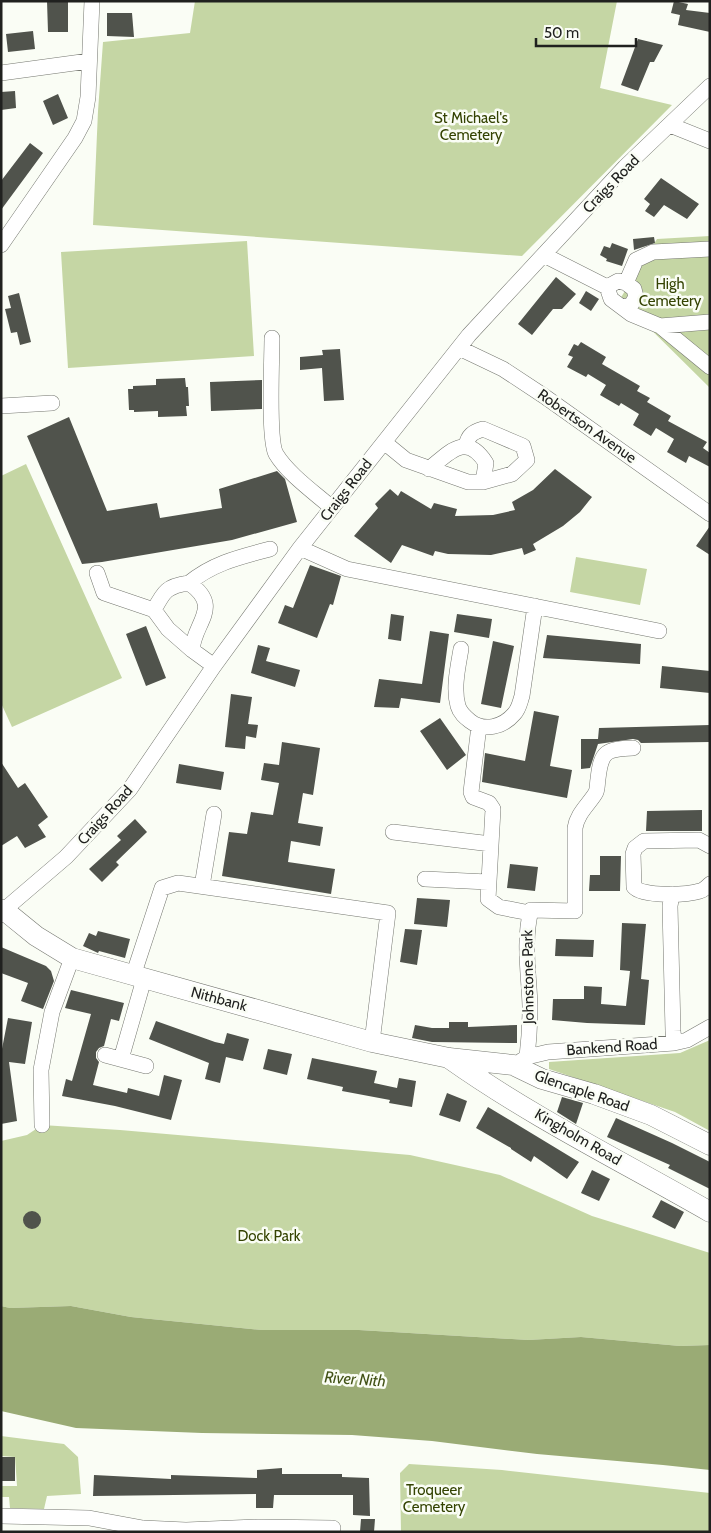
<svg xmlns="http://www.w3.org/2000/svg" width="711" height="1533" viewBox="0 0 711 1533" font-family="Cabin,sans-serif">
	<style>
		.green { fill: #c5d6a4 }
		.water { fill: #9aab75 }
		.building { fill: #50534c }
		.lines { fill: none; stroke-linecap: round; stroke-linejoin: round }
		.minor-casing { stroke: #757770; stroke-width: 16 }
		.major-casing { stroke: #757770; stroke-width: 21 }
		.minor { stroke: #fff; stroke-width: 15 }
		.major { stroke: #fff; stroke-width: 20 }
		.labels { text-anchor: middle; dominant-baseline: central; stroke-width: 5; stroke-linejoin: round; paint-order: stroke }
		.park-label { font-size: 15px; fill: #344302; stroke: #fafdf5 }
		.street-label { font-size: 15px; fill: #20211f; stroke: #fafdf5 }
		.water-label { font-size: 16px; font-style: italic; fill: #425216; stroke: #fafdf5 }
	</style>
	<rect width="100%" height="100%" fill="#fafdf5"/>
	<path class="green" d="M195 1H617L600 88 672 105 522 256 93 225 98 111 103 42 190 33Z
		M710 236V388L620 299 657 239Z
		M247 241 254 356 68 368 61 252Z
		M26 464 122 678 12 727 1 703V476Z
		M576 557 647 569 640 605 570 592Z
		M710 1040V1131L675 1112 549 1069V1062L680 1053Z
		M42 1125 120 1130 410 1155 500 1175 592 1216 710 1253V1345L680 1346 581 1337 528 1340 359 1330H262L131 1317 71 1306 10 1308 1 1306V1141L27 1135Z
		M1 1436 64 1444 78 1457 81 1494 47 1496 44 1509 10 1508 9 1497H1V1486H17L15 1457 1 1456Z
		M409 1464 502 1470 710 1493V1532H401L400 1473Z"/>
	<path class="water" d="M1 1306 10 1308 71 1306 131 1317 262 1330H359L528 1340 581 1337 680 1346 710 1345V1470L663 1465 537 1454 432 1441 352 1435 202 1433 76 1428 1 1411Z"/>
	<path class="building" d="M47 1H68V32H48Z
		M674 1 688 4 686 10 710 13V32L678 25 680 15 671 13Z
		M107 13H132L134 37 107 36Z
		M33 31 35 49 8 52 6 34Z
		M638 39 663 45 654 62H650L638 91 621 85Z
		M15 91 16 108 1 110V92Z
		M58 94 68 118 53 125 43 101Z
		M30 143 43 153 1 210V181Z
		M661 178 699 204 687 219 664 205 654 217 645 211 650 204 644 199Z
		M654 237 655 243 634 250 633 239Z
		M612 243 628 249 622 266 606 261 607 259 600 255 604 246 610 248Z
		M556 277 576 294 562 309H553L532 335 518 324Z
		M586 291 599 299 591 311 579 303Z
		M19 293 31 342 20 345 17 332 11 333 5 309 11 308 8 296Z
		M581 342 606 357 602 364 640 386 637 391 650 398 647 402 671 416 668 421 707 442 703 448 710 453V467L689 456 686 463 667 452 674 439 656 428 651 436 633 425 639 414 621 403 619 406 600 395 606 385 588 374 586 377 567 367 573 357 568 355 574 344 578 346Z
		M340 349 344 400 324 401 322 368 300 370V357L323 355 322 350Z
		M185 378 186 387H188L189 406H186L187 416 158 417V411L134 412V410H129L128 389H133V386L156 385V379Z
		M262 380V409L211 411 210 382Z
		M69 417 107 511 157 503 160 518 222 508 219 489 277 471 285 479 297 522 232 540 102 562 82 564 27 436Z
		M555 469 592 497 580 512 563 526 533 544 536 550 524 555 522 548 491 555 448 554 435 551 433 556 402 545 391 563 354 536 378 508 375 504 390 489 398 496 401 491 431 509 434 503 457 509 455 516 493 515 515 510 512 502 533 490Z
		M710 526V555L696 546Z
		M310 565 341 576 333 605 330 604 317 638 278 623 285 605 293 608Z
		M391 614 404 616 401 641 388 639Z
		M457 614 492 619 489 638 454 632Z
		M146 626 166 678 146 686 126 634Z
		M430 631 449 634 440 703 401 698 399 708 374 707 379 679 422 684Z
		M547 635 641 644 640 664 543 658Z
		M493 641 514 646 501 708 481 704Z
		M258 645 270 648 266 661 300 670 295 687 251 673Z
		M662 666 710 671V693L660 688Z
		M231 694 252 697 248 724 258 725 256 738 246 736 245 749 225 747Z
		M534 711 559 716 550 766 572 770 567 798 482 782 485 753 525 761Z
		M440 718 466 755 447 770 420 731Z
		M710 725V742L641 743 638 740 633 739 598 744 590 768 581 769V739H598L599 728Z
		M282 742 320 748 313 795 303 793 298 823 323 827 320 846 291 841 288 862 335 869 331 894 222 876 229 832 247 834 251 812 273 815 279 783 261 780 264 763 279 765Z
		M1 762 18 788 25 783 48 817 38 825 46 837 25 848 17 836 1 846Z
		M179 764 224 772 221 790 176 783Z
		M702 810V831H646L647 811Z
		M135 819 147 832 116 862 119 865 102 882 89 869 121 840 117 836Z
		M600 856H621L620 891H589L590 875H600Z
		M510 864 538 867 535 891 507 888Z
		M417 898 450 900 447 927 414 924Z
		M622 923 646 924 641 979 649 980 645 1025 587 1023 552 1020 553 999H584V986L602 987 601 1004 626 1006 630 971 620 970Z
		M405 929 422 930 417 965 400 962Z
		M98 931 130 939 125 958 99 951 98 953 83 946 89 933 96 936Z
		M556 939 594 940 593 957 555 956Z
		M1 947 46 966 51 971 54 981 43 1009 21 1001 28 983 1 973Z
		M71 990 124 1003 119 1021 111 1019 104 1046 99 1048 96 1052V1058L99 1062 93 1085 127 1093 128 1088 159 1096 164 1075 182 1080 171 1120 115 1106 62 1096 66 1079 72 1081 91 1014 65 1008Z
		M8 1018 32 1022 25 1064 9 1062 17 1121 1 1124V1054Z
		M156 1021 215 1042 224 1044 227 1033 249 1039 243 1061 226 1057 220 1083 205 1079 209 1063 149 1039Z
		M449 1022H468V1027L517 1025V1043L432 1042 412 1038 415 1025 432 1028H449Z
		M268 1049 292 1054 287 1075 263 1069Z
		M312 1058 377 1071 374 1083 397 1088 399 1078 416 1081 412 1107 389 1103 390 1100 342 1091 343 1087 307 1079Z
		M447 1093 467 1101 460 1122 439 1115Z
		M562 1097 583 1103 576 1124 557 1112Z
		M488 1107 579 1162 567 1179 534 1156 531 1162 511 1149V1148L476 1128Z
		M616 1118 672 1143 710 1162V1189L668 1168 670 1165 607 1137Z
		M592 1170 610 1179 599 1201 581 1193Z
		M661 1200 684 1212 675 1229 652 1217Z
		M23 1220a9 9 0 1 1 18 0a9 9 0 1 1-18 0Z
		M1 1457H15V1481H1Z
		M282 1468V1474H342V1477L369 1478 370 1516 353 1515V1495H274L273 1508H256V1494L93 1496 94 1475 171 1479V1475L257 1478V1470Z
		M361 1519H375L374 1532H360Z"/>
	<g class="lines">
		<defs>
			<path id="minor" d="M1 73 89 61
				M670 125 710 141
				M1 245 75 138 84 121 88 97 92 1
				M544 255 607 287 611 299 631 314 660 326
				M607 287 618 281 626 283 636 260 653 252 710 249
				M622 307 631 305 636 297 634 289 626 283
				M710 322 660 326 710 367
				M272 338C272 359 268 440 276 454 288 474 315 493 332 508
				M459 348 503 369 544 396 710 514
				M1 406 52 403
				M384 442 406 460 468 482H483L512 474 527 460 523 446 483 429C473 432 468 435 466 446
				M429 469C450 452 466 432 486 463L483 482
				M300 548 347 569 659 631
				M97 573 104 593 154 610 168 629 192 650 214 666
				M189 583C213 563 240 557 270 549
				M154 610C164 591 167 586 189 583 223 607 194 622 192 650
				M461 649C458 667 453 688 458 706 460 713 465 717 470 721 484 732 503 727 514 714 519 709 520 702 522 696L535 606
				M479 726 471 792 473 797 489 803 493 809 488 899 499 907 530 913
				M393 832 491 844
				M710 846 699 840 644 841 635 848 633 854 634 887C643 897 687 895 700 891 704 890 707 887 710 884
				M425 879 488 882
				M202 886 214 814
				M672 894 670 906 673 1031 674 1043
				M1 915 4 910 66 857 130 789 214 666 300 548 469 335 625 167 710 86
				M133 976 162 888 178 883 388 913 372 1042
				M105 1055 146 1066
				M527 1057C529 1040 530 1023 530 1006 529 974 523 942 531 910L575 911V828C577 814 588 805 595 794 598 790 597 784 598 779 601 751 606 749 633 748
				M121 1059 144 979
				M521 1061 527 1057 548 1052 674 1043 687 1040 710 1027
				M42 1125 41 1070 52 1012 72 958
				M1 1516 89 1518 143 1528 186 1530 258 1527 333 1528"/>
			<path id="major" d="M1 910H4L36 936 72 958 372 1042 449 1058 513 1065 542 1079 594 1094 651 1115 710 1145
				M450 1059C532 1117 623 1162 710 1212"/>
		</defs>
		<use href="#minor" class="minor-casing"/>
		<use href="#major" class="major-casing"/>
		<use href="#minor" class="minor"/>
		<use href="#major" class="major"/>
	</g>
	<g class="labels">
		<g class="park-label">
			<text x="471" y="118">St Michael's<tspan x="471" dy="17">Cemetery</tspan></text>
			<text x="670" y="284">High<tspan x="670" dy="17">Cemetery</tspan></text>
			<text x="269" y="1236">Dock Park</text>
			<text x="434" y="1490">Troqueer<tspan x="434" dy="17">Cemetery</tspan></text>
		</g>
		<g class="street-label">
			<text transform="translate(611 184) rotate(-46)">Craigs Road</text>
			<text transform="translate(587 426) rotate(35)">Robertson Avenue</text>
			<text transform="translate(346 490) rotate(-52)">Craigs Road</text>
			<text transform="translate(105 815) rotate(-48)">Craigs Road</text>
			<text transform="translate(528 977) rotate(-91)">Johnstone Park</text>
			<text transform="translate(219 999) rotate(15)">Nithbank</text>
			<text transform="translate(612 1047) rotate(-4)">Bankend Road</text>
			<text transform="translate(582 1091) rotate(19)">Glencaple Road</text>
			<text transform="translate(578 1137) rotate(30)">Kingholm Road</text>
		</g>
		<g class="water-label">
			<text transform="translate(355 1379) rotate(4)">River Nith</text>
		</g>
	</g>
	<rect width="711" height="1533" fill="none" stroke="#20211f" stroke-width="5"/>
	<path d="M536 38v8h100v-8" fill="none" stroke="#20211f" stroke-width="2.5"/>
	<text x="544" y="38" font-size="15" fill="#20211f" stroke="#fafdf5" stroke-width="4" paint-order="stroke">50 m</text>
</svg>
